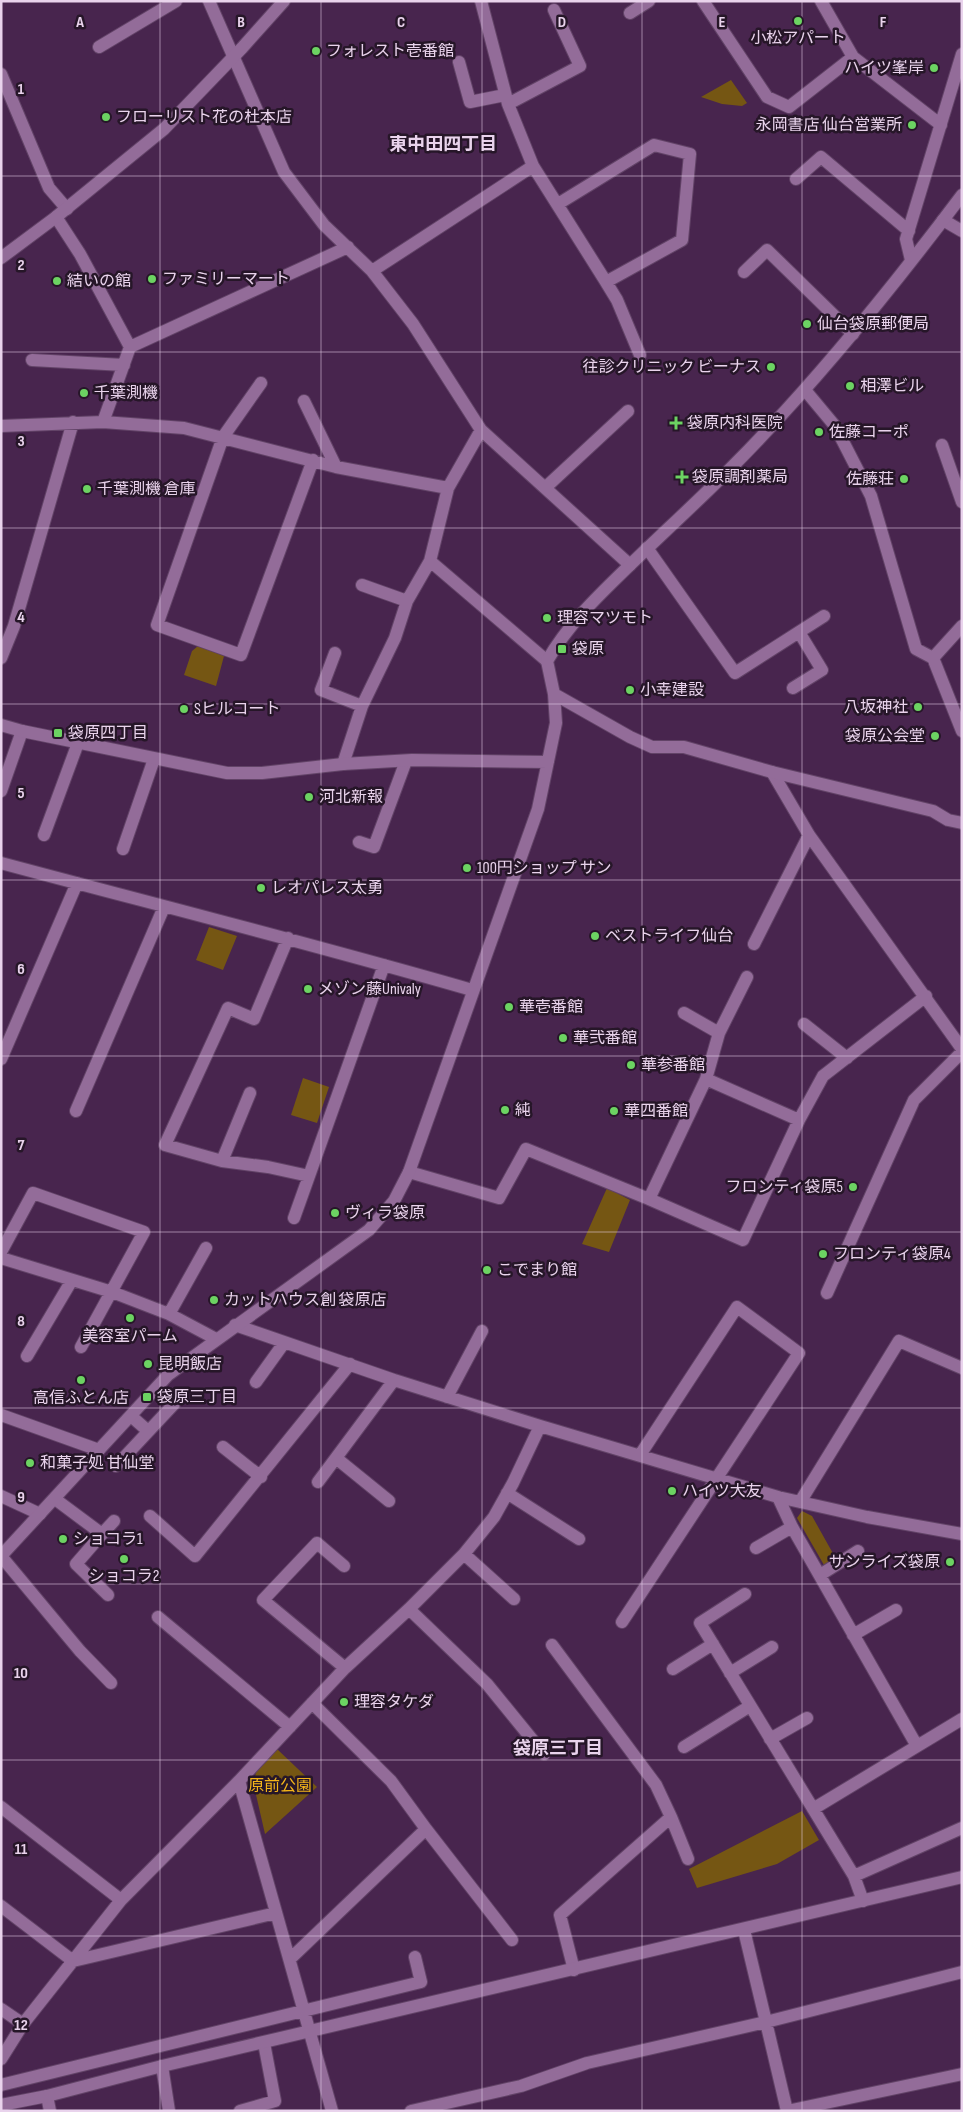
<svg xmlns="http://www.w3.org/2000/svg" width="963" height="2112" viewBox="0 0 963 2112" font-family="'Sofia Sans Condensed','Noto Sans JP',sans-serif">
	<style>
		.green { fill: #755613 }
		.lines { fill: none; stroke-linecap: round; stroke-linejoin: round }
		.minor-casing { stroke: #624367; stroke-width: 14 }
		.tertiary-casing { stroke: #624367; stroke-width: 14 }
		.minor { stroke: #936c99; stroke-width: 12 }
		.tertiary { stroke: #936c99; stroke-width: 12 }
		.grid { fill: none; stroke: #e9d3ec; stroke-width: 1; stroke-opacity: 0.55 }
		.poi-dot { fill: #6cd362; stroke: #261628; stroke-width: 2 }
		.labels { text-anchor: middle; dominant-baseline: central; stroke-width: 5; stroke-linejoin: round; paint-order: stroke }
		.poi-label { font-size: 16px; fill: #e9d3ec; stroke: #261628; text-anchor: start }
		.park-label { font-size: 16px; fill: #f3b41a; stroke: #261628 }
		.neighbourhood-label { font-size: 18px; font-weight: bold; fill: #e9d3ec; stroke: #261628 }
		.grid-label { font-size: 16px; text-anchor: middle; font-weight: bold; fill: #e9d3ec; stroke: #261628; stroke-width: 5; stroke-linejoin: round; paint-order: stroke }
	</style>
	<rect width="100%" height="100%" fill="#48254e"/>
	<path class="green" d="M731 80 747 103 742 106 722 104 701 97Z
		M198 646 224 656 216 686 184 675 192 651Z
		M209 927 237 936 223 970 196 960Z
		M303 1078 329 1087 317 1123 291 1115Z
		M607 1188 630 1200 609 1252 582 1244Z
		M802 1511 812 1516 835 1557 824 1565 797 1518Z
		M277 1749 317 1787 265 1834 254 1786 256 1771Z
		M802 1811 819 1840 777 1864 697 1888 689 1869Z"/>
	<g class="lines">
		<defs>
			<path id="minor" d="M209 1 284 172 324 225 372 271 413 324 481 430 630 565
				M481 1 508 104 533 166 606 282 682 240 690 154 654 145 558 204
				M703 1 767 97 789 107 853 57
				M821 1 853 57 941 125
				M630 13 649 1
				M99 47 176 1
				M459 62 470 102 505 95
				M1 74 49 188 67 209
				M508 104 580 66 554 10
				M796 179 821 157 909 231
				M56 217 80 254 130 347
				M943 220 962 231
				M911 260 906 239 962 54
				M372 271 533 166
				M744 272 767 250 853 334
				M606 282 617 300 640 355
				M32 360 124 365
				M261 383 223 437 157 625 241 655 313 460
				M805 390 835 426 871 496 916 649 933 658
				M304 401 336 467
				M103 422 130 347 348 247
				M1 426 103 422 184 428 336 467 448 488
				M942 445 962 502
				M546 487 628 411
				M647 548 735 673 824 616
				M430 561 547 661
				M362 585 407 601
				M962 626 933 658 962 731
				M335 653 321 690 362 706
				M1 658 14 626 73 422
				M793 688 822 670 799 632
				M343 764 362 706 395 638 407 601 430 561 448 488 481 430
				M772 772 809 835 962 1049
				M1 791 22 731
				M44 835 78 743
				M359 842 374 847 406 761
				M123 849 154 759
				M1 863C158 905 316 945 472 990
				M288 938 254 1019 228 1008 165 1145 222 1161 268 1167 309 1176 384 965
				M754 944 809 835
				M684 1013 719 1033
				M804 1024 847 1058
				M1 1059 77 883
				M706 1079 719 1033 747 977
				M76 1111 164 907
				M222 1161 250 1093
				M409 1172 499 1198 526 1149 649 1199 743 1240 799 1120 823 1076 926 996
				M649 1199 706 1079 799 1120
				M294 1218 309 1176
				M1 1252 33 1193 144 1232 81 1347
				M1 1258 112 1292 169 1314 216 1339
				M827 1293 914 1100 962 1052
				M169 1314 206 1248
				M235 1325 394 1380 540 1426 778 1497 867 1517 962 1534
				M27 1356 72 1280
				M256 1382 284 1343
				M447 1397 482 1331
				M1 1415 99 1450
				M131 1416 148 1431
				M223 1447 261 1477
				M336 1458 389 1501
				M116 1466 174 1404
				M318 1482 394 1380
				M507 1493 579 1539
				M1 1496 40 1514
				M778 1497 792 1527 917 1746
				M55 1499 102 1534 76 1564 108 1595
				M800 1502 899 1341 962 1368
				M150 1516 195 1556 350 1364
				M102 1534 114 1521
				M756 1548 792 1527
				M464 1554 514 1599
				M1 1556 80 1651 111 1683
				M344 1566 317 1543 263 1600 345 1668
				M820 1575 858 1551
				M745 1594 700 1623 854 1876
				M409 1609 487 1684 544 1754
				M158 1617 290 1727
				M622 1622 799 1353 737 1307 640 1455
				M853 1635 896 1610
				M552 1645 656 1785 671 1817 560 1915 574 1970
				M673 1669 713 1644
				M730 1673 772 1647
				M770 1739 807 1718
				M684 1747 750 1706
				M239 1781 332 2111
				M1 1807 121 1900
				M813 1809 962 1719
				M671 1817 688 1859
				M426 1829 512 1940
				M863 1901 854 1876 962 1828
				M1 1906 73 1961 276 1913
				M290 1959 426 1829 391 1781 312 1703
				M1 2009 23 2024
				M1 2059 23 2024 121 1900 239 1781 345 1668 409 1609 464 1554 494 1517 513 1483 540 1426
				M162 2066 169 2111
				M1 2085 421 1982 415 1957
				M47 2096 50 2111
				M240 2111 275 2101 264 2043
				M411 2111 521 2086 587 2063 766 2022 744 1930
				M787 2111 766 2022 962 1972
				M787 2111 962 2074"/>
			<path id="tertiary" d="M1 258 56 217 164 129 242 48 284 1
				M554 694 630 737 652 747H684L772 772 933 811 948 820 962 823
				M1 725 22 731 227 773H262L343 764 412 760 548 762
				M1 1556 168 1375 369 1230 394 1201 409 1172 538 809 556 723 554 694 547 661C569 623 599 595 631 564 663 533 697 502 729 470 814 385 890 291 962 195
				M1 2105 47 2096 162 2066 962 1877"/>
		</defs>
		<use href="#minor" class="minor-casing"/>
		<use href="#tertiary" class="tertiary-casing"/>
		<use href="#minor" class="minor"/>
		<use href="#tertiary" class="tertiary"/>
	</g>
	<path class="grid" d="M160 1V2111M321 1V2111M482 1V2111M642 1V2111M802 1V2111M1 176H962M1 352H962M1 528H962M1 704H962M1 880H962M1 1056H962M1 1232H962M1 1408H962M1 1584H962M1 1760H962M1 1936H962"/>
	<g class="poi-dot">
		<circle cx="798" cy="21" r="5"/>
		<circle cx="316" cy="51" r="5"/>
		<circle cx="934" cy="68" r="5"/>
		<circle cx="106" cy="117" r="5"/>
		<circle cx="912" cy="125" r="5"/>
		<circle cx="152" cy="279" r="5"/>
		<circle cx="57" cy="281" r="5"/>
		<circle cx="807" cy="324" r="5"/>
		<circle cx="771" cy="367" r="5"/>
		<circle cx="850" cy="386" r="5"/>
		<circle cx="84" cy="393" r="5"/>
		<path d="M673.5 415.5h5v5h5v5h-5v5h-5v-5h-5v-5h5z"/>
		<circle cx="819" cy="432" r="5"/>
		<path d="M679.5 469.5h5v5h5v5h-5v5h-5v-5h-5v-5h5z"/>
		<circle cx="904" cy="479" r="5"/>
		<circle cx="87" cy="489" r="5"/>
		<circle cx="547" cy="618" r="5"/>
		<rect x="557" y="644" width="10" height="10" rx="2.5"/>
		<circle cx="630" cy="690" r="5"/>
		<circle cx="918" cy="707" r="5"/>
		<circle cx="184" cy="709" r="5"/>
		<rect x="53" y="728" width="10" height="10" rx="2.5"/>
		<circle cx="935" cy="736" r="5"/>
		<circle cx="309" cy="797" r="5"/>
		<circle cx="467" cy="868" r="5"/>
		<circle cx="261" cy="888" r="5"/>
		<circle cx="595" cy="936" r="5"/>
		<circle cx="308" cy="989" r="5"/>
		<circle cx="509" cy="1007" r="5"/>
		<circle cx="563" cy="1038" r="5"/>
		<circle cx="631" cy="1065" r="5"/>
		<circle cx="505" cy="1110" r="5"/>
		<circle cx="614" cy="1111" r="5"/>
		<circle cx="853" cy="1187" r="5"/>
		<circle cx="335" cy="1213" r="5"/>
		<circle cx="823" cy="1254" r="5"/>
		<circle cx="487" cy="1270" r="5"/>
		<circle cx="214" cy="1300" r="5"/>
		<circle cx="130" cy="1318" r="5"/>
		<circle cx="148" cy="1364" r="5"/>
		<circle cx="81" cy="1380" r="5"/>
		<rect x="142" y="1392" width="10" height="10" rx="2.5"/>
		<circle cx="30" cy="1463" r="5"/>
		<circle cx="672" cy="1491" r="5"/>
		<circle cx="63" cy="1539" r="5"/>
		<circle cx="124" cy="1559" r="5"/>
		<circle cx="950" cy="1562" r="5"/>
		<circle cx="344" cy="1702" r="5"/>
	</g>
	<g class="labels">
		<g class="poi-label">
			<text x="798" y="38" text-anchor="middle">小松アパート</text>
			<text x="326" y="51">フォレスト壱番館</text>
			<text x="924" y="68" text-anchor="end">ハイツ峯岸</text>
			<text x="116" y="117">フローリスト花の杜本店</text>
			<text x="902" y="125" text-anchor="end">永岡書店 仙台営業所</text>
			<text x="162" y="279">ファミリーマート</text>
			<text x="67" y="281">結いの館</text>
			<text x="817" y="324">仙台袋原郵便局</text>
			<text x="761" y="367" text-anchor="end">往診クリニック ビーナス</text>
			<text x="860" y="386">相澤ビル</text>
			<text x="94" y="393">千葉測機</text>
			<text x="687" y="423">袋原内科医院</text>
			<text x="829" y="432">佐藤コーポ</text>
			<text x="692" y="477">袋原調剤薬局</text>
			<text x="894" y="479" text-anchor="end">佐藤荘</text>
			<text x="97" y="489">千葉測機 倉庫</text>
			<text x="557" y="618">理容マツモト</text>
			<text x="572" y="649">袋原</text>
			<text x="640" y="690">小幸建設</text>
			<text x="908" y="707" text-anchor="end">八坂神社</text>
			<text x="194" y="709">Sヒルコート</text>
			<text x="68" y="733">袋原四丁目</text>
			<text x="925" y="736" text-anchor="end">袋原公会堂</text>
			<text x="319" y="797">河北新報</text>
			<text x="477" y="868">100円ショップ サン</text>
			<text x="271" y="888">レオパレス太勇</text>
			<text x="605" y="936">ベストライフ仙台</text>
			<text x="318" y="989">メゾン藤Univaly</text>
			<text x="519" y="1007">華壱番館</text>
			<text x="573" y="1038">華弐番館</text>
			<text x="641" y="1065">華参番館</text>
			<text x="515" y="1110">純</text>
			<text x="624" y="1111">華四番館</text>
			<text x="843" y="1187" text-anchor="end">フロンティ袋原5</text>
			<text x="345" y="1213">ヴィラ袋原</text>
			<text x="833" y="1254">フロンティ袋原4</text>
			<text x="497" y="1270">こでまり館</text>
			<text x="224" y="1300">カットハウス創 袋原店</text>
			<text x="130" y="1336" text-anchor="middle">美容室パーム</text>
			<text x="158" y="1364">昆明飯店</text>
			<text x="157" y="1397">袋原三丁目</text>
			<text x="81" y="1398" text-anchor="middle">高信ふとん店</text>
			<text x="40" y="1463">和菓子処 甘仙堂</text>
			<text x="682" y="1491">ハイツ大友</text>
			<text x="73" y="1539">ショコラ1</text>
			<text x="940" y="1562" text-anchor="end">サンライズ袋原</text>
			<text x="124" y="1576" text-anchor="middle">ショコラ2</text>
			<text x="354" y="1702">理容タケダ</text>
		</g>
		<g class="park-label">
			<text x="280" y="1786">原前公園</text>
		</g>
		<g class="neighbourhood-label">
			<text x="443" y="144">東中田四丁目</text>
			<text x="558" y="1748">袋原三丁目</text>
		</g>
	</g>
	<g class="grid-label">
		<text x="80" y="27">A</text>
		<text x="241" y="27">B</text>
		<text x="401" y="27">C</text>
		<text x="562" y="27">D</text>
		<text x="722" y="27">E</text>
		<text x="883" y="27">F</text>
		<text x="21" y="94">1</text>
		<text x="21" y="270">2</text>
		<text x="21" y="446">3</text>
		<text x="21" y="622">4</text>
		<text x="21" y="798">5</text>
		<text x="21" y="974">6</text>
		<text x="21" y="1150">7</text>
		<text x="21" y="1326">8</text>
		<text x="21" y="1502">9</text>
		<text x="21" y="1678">10</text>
		<text x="21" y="1854">11</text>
		<text x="21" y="2030">12</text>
	</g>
	<rect width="963" height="2112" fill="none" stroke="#e9d3ec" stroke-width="5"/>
</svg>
